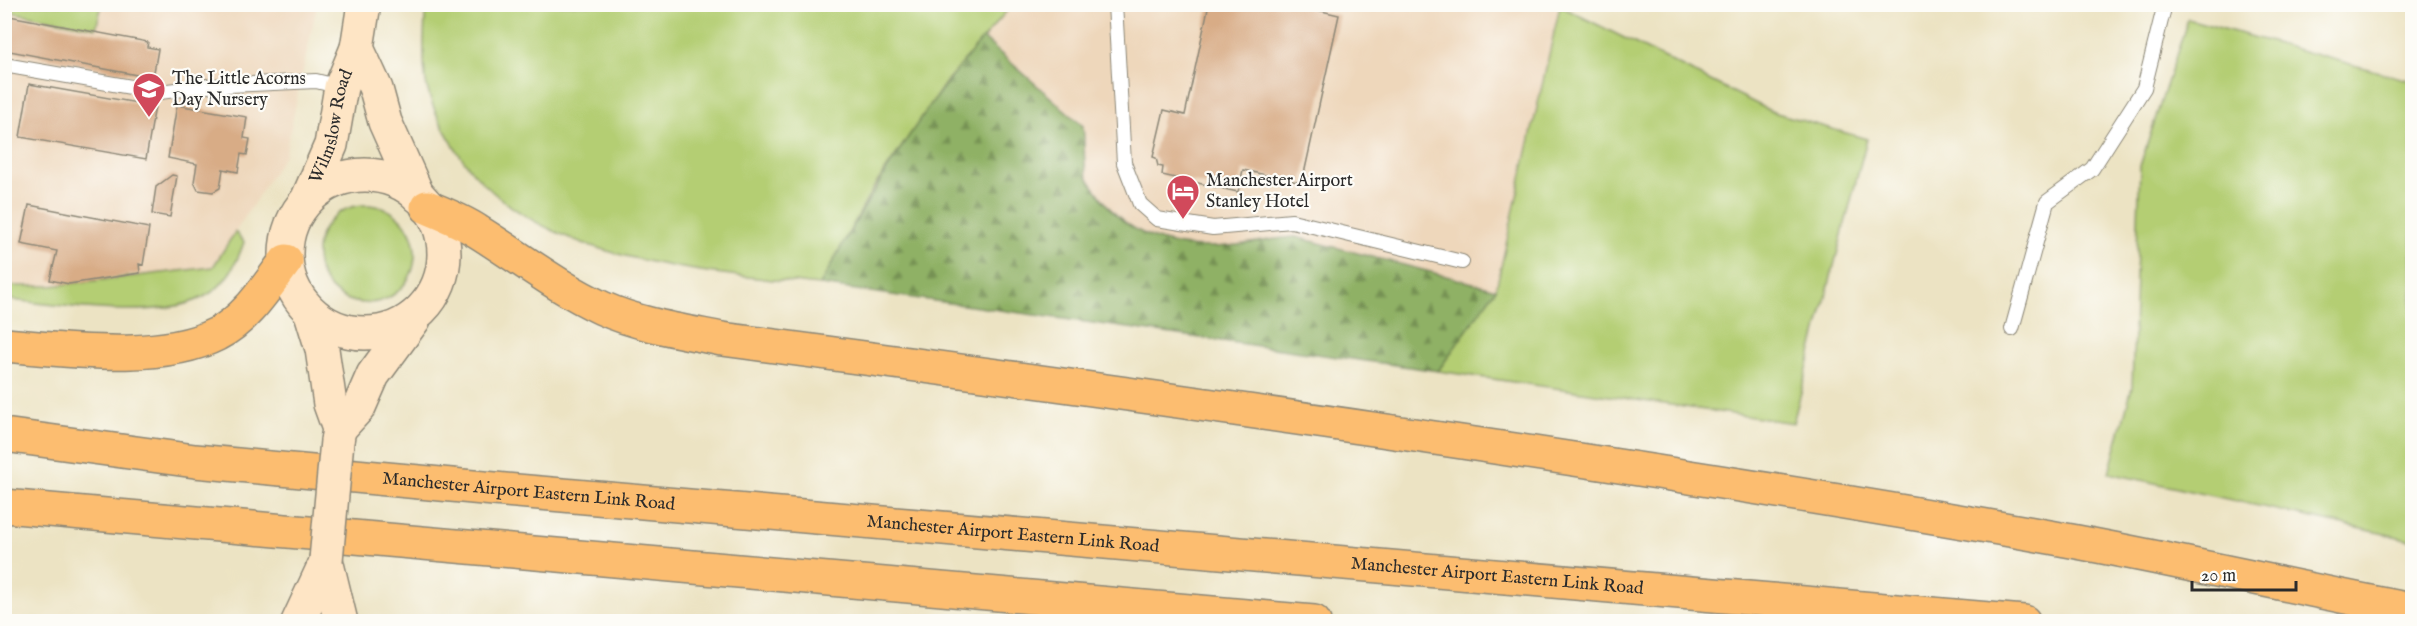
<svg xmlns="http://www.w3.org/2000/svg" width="2417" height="626" viewBox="0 0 2417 626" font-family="'IM FELL English',serif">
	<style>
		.built { fill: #eed7bb }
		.grass { fill: #b4ce73; stroke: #707c4f; stroke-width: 1.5 }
		.forest { fill: url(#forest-firs); stroke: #5d6e48; stroke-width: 1.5 }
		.building { fill: #d8ac86 }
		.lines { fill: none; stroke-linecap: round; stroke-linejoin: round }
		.service-casing { stroke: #8c8777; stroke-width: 16 }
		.secondary-casing { stroke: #8c8777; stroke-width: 36 }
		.trunk-casing { stroke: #8c8777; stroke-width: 36 }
		.service { stroke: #fff; stroke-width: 14 }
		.secondary { stroke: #fee5c5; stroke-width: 33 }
		.trunk { stroke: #fcbd6f; stroke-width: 33 }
		.secondary-bridge-casing { stroke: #8c8777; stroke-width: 36; stroke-linecap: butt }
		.secondary-bridge { stroke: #fee5c5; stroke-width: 33 }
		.labels { text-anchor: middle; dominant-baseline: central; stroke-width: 4.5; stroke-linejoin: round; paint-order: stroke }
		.poi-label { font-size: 18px; fill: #2b2b2b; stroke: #fdfcf7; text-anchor: start }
		.street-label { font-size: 18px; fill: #2b2b2b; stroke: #fdfcf7 }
	</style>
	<defs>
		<pattern id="forest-firs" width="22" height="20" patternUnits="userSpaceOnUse" patternTransform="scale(1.5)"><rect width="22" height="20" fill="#8fb165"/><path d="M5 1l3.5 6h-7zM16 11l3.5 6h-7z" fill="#759053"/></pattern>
	</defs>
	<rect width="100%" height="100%" fill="#fdfcf7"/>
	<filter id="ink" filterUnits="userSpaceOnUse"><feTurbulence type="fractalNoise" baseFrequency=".0167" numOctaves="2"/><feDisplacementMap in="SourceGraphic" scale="12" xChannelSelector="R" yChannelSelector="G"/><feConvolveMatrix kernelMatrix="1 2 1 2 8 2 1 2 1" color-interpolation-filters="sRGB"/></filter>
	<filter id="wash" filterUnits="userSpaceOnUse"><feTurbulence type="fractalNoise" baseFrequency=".008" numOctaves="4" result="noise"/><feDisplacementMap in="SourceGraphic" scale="24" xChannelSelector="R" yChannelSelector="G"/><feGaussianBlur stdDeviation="1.35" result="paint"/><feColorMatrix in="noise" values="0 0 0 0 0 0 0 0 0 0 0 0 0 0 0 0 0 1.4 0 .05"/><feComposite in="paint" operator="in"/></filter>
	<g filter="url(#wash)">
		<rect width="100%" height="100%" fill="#ece3c3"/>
		<path class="built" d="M1558 4 1560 6 1496 289 1438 371 820 285 874 187 948 79 1012 5Z
			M102 5H317L285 154 213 267 51 286H5V11L96 28Z"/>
		<path class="grass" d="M4 5 5 4 102 5 96 28 5 11Z
			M426 5H1012L948 79 874 187 820 285C696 271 519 262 451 141 440 123 430 103 426 82 422 59 424 29 426 5Z
			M1560 6 1773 112 1867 139 1793 423 1438 371 1496 289Z
			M2188 19 2412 81V540L2109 473 2132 387 2140 166Z
			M317 254a49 49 0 1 1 98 0a49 49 0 1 1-98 0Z
			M235 232 244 242C237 262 228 282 209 294 163 323 57 305 5 299V286H51L213 267Z"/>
		<path class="forest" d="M983 38 1083 126C1085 141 1083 162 1087 176 1089 181 1094 187 1097 191 1126 238 1176 251 1228 246 1251 244 1273 238 1296 237L1496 289 1438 371 820 285C868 198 918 113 983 38Z"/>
		<g id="blocks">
			<path class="building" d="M1209 4H1291L1339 15 1302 183 1243 170 1238 192 1162 175 1163 167 1158 166 1156 158 1153 157 1164 110 1185 115Z
				M4 15 148 42 147 47 158 49 153 78 4 50Z
				M29 84 155 106 146 159 20 137Z
				M177 105 247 117 244 138 250 139 247 155 241 154 238 172 223 169 220 188 213 192 198 190 194 182 197 164 168 158Z
				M172 175 177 176 170 217 152 214 156 187Z
				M29 205 149 228 143 265 139 264 140 273 69 284 50 280 57 251 21 244Z"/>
		</g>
	</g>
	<g filter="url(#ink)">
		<use href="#blocks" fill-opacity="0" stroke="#8c8777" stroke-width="1.5"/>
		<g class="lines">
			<defs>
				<path id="service" d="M1115 4 1124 163 1140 204 1157 219 1213 228 1292 221 1462 262
					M4 65 160 92 206 86 316 81 341 87
					M2012 329 2047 202 2092 169 2144 88 2165 4"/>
				<g id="secondary">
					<path d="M357 48 376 89 385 122 418 196"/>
					<circle cx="365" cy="254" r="79"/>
					<path id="s1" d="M307 200 331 145 341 87 357 48 364 4"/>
					<path d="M311 313 322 349 330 404 339 429 337 441"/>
					<path d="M339 429 359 407 373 375 414 319"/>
					<path d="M326 560 341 622"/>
					<path d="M298 622 326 562"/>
				</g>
				<g id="trunk">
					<path d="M427 207C444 214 462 221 477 231 519 257 557 287 602 308 640 325 682 331 722 339 1160 397 1598 458 2033 534 2160 556 2286 586 2412 610"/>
					<path d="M4 345C66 350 161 363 217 334 246 320 267 286 286 261"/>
					<path id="s2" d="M4 435 195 461 505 490 2024 622"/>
					<path d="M4 506 1314 622"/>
				</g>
			</defs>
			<use href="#service" class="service-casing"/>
			<use href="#secondary" class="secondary-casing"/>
			<use href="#trunk" class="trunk-casing"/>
			<use href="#service" class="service"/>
			<use href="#secondary" class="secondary"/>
			<use href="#trunk" class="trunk"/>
			<defs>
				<path id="secondary-bridge" d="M326 560 337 441"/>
			</defs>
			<use href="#secondary-bridge" class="secondary-bridge-casing"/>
			<use href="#secondary-bridge" class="secondary-bridge"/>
		</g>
	</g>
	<defs>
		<symbol id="school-pin" viewBox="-11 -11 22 30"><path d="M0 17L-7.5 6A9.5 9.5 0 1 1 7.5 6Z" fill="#d1495b" stroke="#fdfcf7"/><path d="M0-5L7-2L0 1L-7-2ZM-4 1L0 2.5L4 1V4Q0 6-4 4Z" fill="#fff"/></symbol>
		<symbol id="hotel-pin" viewBox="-11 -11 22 30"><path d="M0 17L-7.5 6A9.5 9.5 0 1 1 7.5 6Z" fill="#d1495b" stroke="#fdfcf7"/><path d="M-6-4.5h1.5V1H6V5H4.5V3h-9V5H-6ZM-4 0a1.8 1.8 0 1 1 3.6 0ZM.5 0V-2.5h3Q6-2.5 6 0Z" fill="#fff"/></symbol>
	</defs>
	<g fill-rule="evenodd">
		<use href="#school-pin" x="130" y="70" width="38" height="52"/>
		<use href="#hotel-pin" x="1164" y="172" width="38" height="52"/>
	</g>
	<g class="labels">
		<g class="poi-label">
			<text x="172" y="79">The Little Acorns<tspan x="172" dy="21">Day Nursery</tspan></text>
			<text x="1206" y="181">Manchester Airport<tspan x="1206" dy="21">Stanley Hotel</tspan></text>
		</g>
		<g class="street-label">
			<text stroke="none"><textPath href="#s1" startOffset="78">Wilmslow Road</textPath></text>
			<text stroke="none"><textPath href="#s2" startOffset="528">Manchester Airport Eastern Link Road</textPath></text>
			<text stroke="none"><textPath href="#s2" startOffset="1014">Manchester Airport Eastern Link Road</textPath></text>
			<text stroke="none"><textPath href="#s2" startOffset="1500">Manchester Airport Eastern Link Road</textPath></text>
		</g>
	</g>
	<rect width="2417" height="626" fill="none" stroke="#fdfcf7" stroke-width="24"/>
	<path d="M2192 581v9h104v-9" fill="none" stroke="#2b2b2b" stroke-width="3"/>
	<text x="2201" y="581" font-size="18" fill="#2b2b2b" stroke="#fdfcf7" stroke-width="4.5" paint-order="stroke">20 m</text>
</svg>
